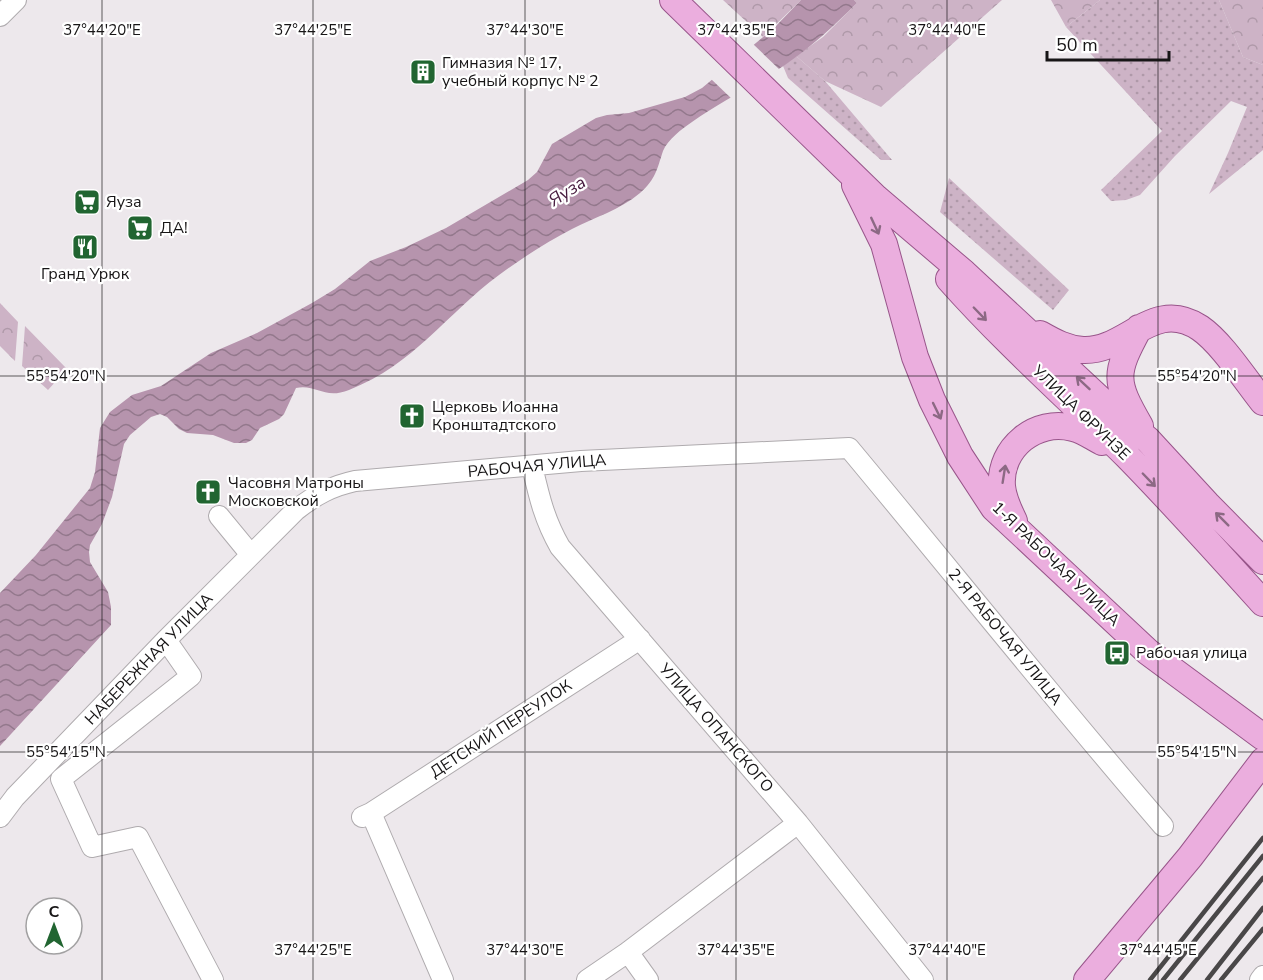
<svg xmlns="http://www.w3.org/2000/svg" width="1263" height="980" viewBox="0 0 1263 980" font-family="'Nunito Sans',sans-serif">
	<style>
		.grass { fill: url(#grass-dots) }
		.forest { fill: url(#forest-crowns) }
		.water { fill: url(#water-waves) }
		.pier { fill: #ede8ec }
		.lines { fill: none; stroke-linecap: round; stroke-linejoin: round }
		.minor-casing { stroke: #afabae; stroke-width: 22 }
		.major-casing { stroke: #98558a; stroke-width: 28 }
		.minor { stroke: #fff; stroke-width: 20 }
		.major { stroke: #ebaede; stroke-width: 26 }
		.rail { stroke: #494748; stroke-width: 4.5 }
		.oneway { stroke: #8c6984 }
		.ticks { fill: none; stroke: #171516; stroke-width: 1.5; stroke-opacity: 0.45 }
		.labels { text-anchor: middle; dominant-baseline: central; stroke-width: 4.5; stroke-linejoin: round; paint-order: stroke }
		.poi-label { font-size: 16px; fill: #171516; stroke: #fff; text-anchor: start }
		.street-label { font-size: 16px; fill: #171516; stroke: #fff }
		.water-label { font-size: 18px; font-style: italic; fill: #471c3f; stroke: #fff }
		.ticks-label { font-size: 15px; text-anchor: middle; fill: #171516; stroke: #fff; stroke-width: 4.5; stroke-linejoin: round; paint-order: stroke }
	</style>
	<defs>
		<pattern id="grass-dots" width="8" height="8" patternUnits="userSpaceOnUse" patternTransform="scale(1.5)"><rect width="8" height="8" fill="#cdb3c6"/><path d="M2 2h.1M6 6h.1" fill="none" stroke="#af99a9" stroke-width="1.8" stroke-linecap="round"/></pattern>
		<pattern id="forest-crowns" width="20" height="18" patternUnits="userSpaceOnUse" patternTransform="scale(1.5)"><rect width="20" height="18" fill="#cdb3c6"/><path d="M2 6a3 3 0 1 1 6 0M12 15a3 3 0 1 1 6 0" fill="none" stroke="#af99a9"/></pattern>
		<pattern id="water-waves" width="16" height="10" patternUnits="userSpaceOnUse" patternTransform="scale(1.5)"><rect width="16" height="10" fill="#b694ad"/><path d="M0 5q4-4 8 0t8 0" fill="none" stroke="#93788c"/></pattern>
	</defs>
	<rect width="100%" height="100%" fill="#ede8ec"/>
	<path class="grass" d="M1100 0H1219L1243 57 1263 65V150L1209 194 1228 153 1247 107 1231 101 1175 156 1140 195 1126 200 1111 201 1101 190 1162 131 1066 27Z
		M796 56 825 81 892 160H881L788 78 783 66Z
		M949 178 1069 290 1053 310 940 212Z"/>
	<path class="forest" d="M723 0H801L763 37Z
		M854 0H1002L881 107 825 81 796 56 823 37 857 3Z
		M1051 0H1100L1066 27Z
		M1219 0H1263V65L1243 57Z
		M0 303 18 322 15 361 0 346Z
		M25 326 67 369 48 390 22 366Z"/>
	<path class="water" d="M801 0H854L857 3C834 26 811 47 785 65 755 85 720 102 692 122 682 129 668 139 663 151 657 169 656 179 640 193 620 210 595 217 572 229 547 242 522 258 499 275 445 315 415 364 349 390 324 400 317 384 296 388L284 414 279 419 260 428 252 440 246 443H234L213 435 187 433 179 429 167 417 160 414 151 417 130 435 124 444 112 497 102 524 90 545 89 552 90 562 108 592 111 607V625L0 746V593L36 555 90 488 95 472 100 428 110 412 132 395 161 386 211 353 257 333 312 303 335 289 370 261 406 247 446 228 528 180 537 172 552 144 596 118 607 115 629 113 685 97 702 88 774 28Z"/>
	<path class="pier" d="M752 43 781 71 734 101 710 78Z"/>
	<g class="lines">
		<defs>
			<path id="minor" d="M0 16 16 0
				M532 466C539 496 544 519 560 547L798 823 923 980
				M219 516 251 555
				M166 640 191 676 61 779 92 847 138 837 213 980
				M371 813 443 980
				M0 817 15 797 166 640 296 510C315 495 332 486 355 481L581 461 849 448C954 574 1056 702 1163 826
				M362 817 371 813 640 639
				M628 952 648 980
				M587 980 628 952 798 823
				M1260 980 1263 976"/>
			<path id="major" d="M673 0 876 198 964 273 1104 403 1148 440 1207 504 1263 561
				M855 185 884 244 915 357 932 400 960 456 994 508 1148 652 1263 737
				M949 279C1005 342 1067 397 1127 456 1174 504 1218 553 1263 603
				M1139 328C1114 374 1114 381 1140 426
				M1040 334C1054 342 1067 349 1083 350 1127 352 1153 297 1200 328 1222 343 1246 381 1263 402
				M1014 521C1009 510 1003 499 1002 486 999 448 1036 418 1073 428 1083 430 1092 437 1102 442
				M1087 980 1190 857 1263 761"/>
		</defs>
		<use href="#minor" class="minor-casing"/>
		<use href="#major" class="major-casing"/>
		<use href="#minor" class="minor"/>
		<use href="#major" class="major"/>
		<path class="rail" d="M1150 980 1263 838
			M1163 980 1263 856
			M1180 980 1263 878
			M1207 980 1263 908
			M1221 980 1263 929"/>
	</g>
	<defs><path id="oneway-shaft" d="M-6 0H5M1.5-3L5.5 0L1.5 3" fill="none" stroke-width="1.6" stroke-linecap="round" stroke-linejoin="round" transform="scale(1.5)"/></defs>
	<g class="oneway">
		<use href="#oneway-shaft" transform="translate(875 226) rotate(65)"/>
		<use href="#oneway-shaft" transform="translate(980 314) rotate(46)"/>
		<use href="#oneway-shaft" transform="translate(1083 383) rotate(-137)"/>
		<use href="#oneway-shaft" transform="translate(937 411) rotate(64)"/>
		<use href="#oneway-shaft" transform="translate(1004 474) rotate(-81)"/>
		<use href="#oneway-shaft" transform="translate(1149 480) rotate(46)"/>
		<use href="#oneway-shaft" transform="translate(1222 519) rotate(-135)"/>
	</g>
	<path class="ticks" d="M102 0V980M313 0V980M525 0V980M736 0V980M947 0V980M1158 0V980M0 376H1263M0 752H1263"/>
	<defs>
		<symbol id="building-square" viewBox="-11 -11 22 22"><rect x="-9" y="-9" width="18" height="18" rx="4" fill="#216531" stroke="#fff"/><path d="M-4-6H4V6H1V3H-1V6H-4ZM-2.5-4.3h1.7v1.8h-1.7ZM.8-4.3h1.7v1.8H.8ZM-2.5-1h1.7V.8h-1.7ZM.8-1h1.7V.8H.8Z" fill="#fff"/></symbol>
		<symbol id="supermarket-square" viewBox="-11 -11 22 22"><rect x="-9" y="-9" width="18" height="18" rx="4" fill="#216531" stroke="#fff"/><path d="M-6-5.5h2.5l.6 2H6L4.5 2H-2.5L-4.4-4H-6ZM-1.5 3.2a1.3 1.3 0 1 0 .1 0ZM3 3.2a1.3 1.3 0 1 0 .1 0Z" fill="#fff"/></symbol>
		<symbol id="restaurant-square" viewBox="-11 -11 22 22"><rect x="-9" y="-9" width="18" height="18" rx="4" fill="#216531" stroke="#fff"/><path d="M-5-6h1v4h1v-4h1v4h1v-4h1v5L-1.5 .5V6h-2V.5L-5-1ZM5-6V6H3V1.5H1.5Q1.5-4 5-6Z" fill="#fff"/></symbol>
		<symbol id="church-square" viewBox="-11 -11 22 22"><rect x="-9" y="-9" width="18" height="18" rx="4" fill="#216531" stroke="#fff"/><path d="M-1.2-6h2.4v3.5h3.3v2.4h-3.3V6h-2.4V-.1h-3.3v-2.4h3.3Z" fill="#fff"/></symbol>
		<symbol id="bus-square" viewBox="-11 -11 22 22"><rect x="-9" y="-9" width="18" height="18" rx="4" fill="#216531" stroke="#fff"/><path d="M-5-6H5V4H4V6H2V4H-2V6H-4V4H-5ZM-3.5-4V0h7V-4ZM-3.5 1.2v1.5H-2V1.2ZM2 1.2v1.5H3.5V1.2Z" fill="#fff"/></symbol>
	</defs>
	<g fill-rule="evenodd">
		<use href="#building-square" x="408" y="57" width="30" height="30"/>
		<use href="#supermarket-square" x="72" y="187" width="30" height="30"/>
		<use href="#supermarket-square" x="125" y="213" width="30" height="30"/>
		<use href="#restaurant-square" x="70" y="232" width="30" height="30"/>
		<use href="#church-square" x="397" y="401" width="30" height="30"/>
		<use href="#church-square" x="193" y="477" width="30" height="30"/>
		<use href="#bus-square" x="1102" y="638" width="30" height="30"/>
	</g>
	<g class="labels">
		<g class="poi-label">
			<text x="442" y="63">Гимназия № 17,<tspan x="442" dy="18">учебный корпус № 2</tspan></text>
			<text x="106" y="202">Яуза</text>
			<text x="160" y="228">ДА!</text>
			<text x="85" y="274" text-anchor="middle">Гранд Урюк</text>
			<text x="432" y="407">Церковь Иоанна<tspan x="432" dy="18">Кронштадтского</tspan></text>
			<text x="228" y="483">Часовня Матроны<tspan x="228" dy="18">Московской</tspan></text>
			<text x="1136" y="653">Рабочая улица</text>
		</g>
		<g class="street-label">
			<text transform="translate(1081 413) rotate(44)">УЛИЦА ФРУНЗЕ</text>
			<text transform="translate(537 466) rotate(-5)">РАБОЧАЯ УЛИЦА</text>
			<text transform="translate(1056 564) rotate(44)">1-Я РАБОЧАЯ УЛИЦА</text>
			<text transform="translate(1005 637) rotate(51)">2-Я РАБОЧАЯ УЛИЦА</text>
			<text transform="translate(149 659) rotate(-46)">НАБЕРЕЖНАЯ УЛИЦА</text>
			<text transform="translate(716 728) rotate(49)">УЛИЦА ОПАНСКОГО</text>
			<text transform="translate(501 729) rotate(-33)">ДЕТСКИЙ ПЕРЕУЛОК</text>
		</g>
		<g class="water-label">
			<text transform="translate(567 191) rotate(-33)">Яуза</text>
		</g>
	</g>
	<g class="ticks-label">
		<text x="102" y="35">37°44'20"E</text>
		<text x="313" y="35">37°44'25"E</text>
		<text x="525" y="35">37°44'30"E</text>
		<text x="736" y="35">37°44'35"E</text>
		<text x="947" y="35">37°44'40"E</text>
		<text x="66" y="381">55°54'20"N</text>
		<text x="1197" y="381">55°54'20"N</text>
		<text x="66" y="757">55°54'15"N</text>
		<text x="1197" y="757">55°54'15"N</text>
		<text x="313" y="955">37°44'25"E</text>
		<text x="525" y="955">37°44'30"E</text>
		<text x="736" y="955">37°44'35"E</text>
		<text x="947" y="955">37°44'40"E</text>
		<text x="1158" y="955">37°44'45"E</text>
	</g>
	<g transform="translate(54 926)"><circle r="28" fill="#ffffff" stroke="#a2a1a2" stroke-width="1.5"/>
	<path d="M0-4.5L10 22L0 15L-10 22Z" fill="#216531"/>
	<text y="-9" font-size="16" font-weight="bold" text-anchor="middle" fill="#171516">С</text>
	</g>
	<path d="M1047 51v9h122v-9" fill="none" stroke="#171516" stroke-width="3"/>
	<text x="1056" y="51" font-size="18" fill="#171516" stroke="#ffffff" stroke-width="4.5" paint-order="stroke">50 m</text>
</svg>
